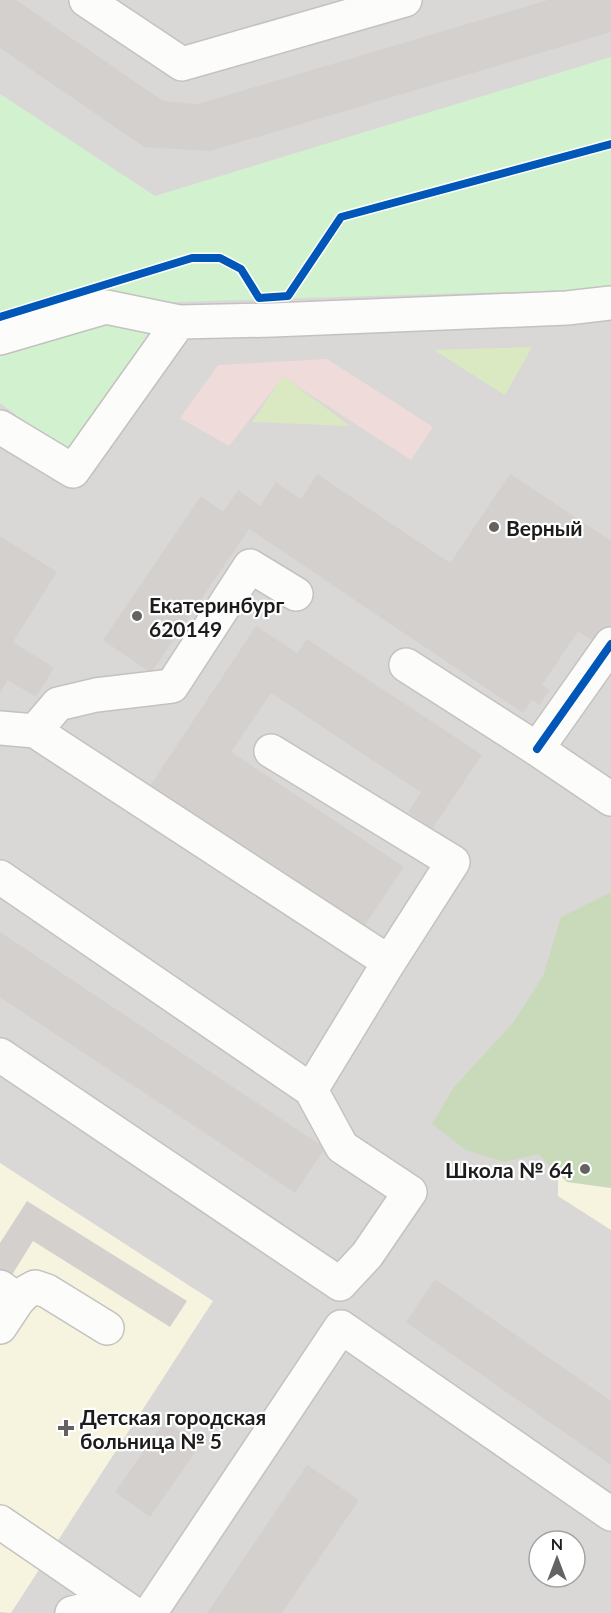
<svg xmlns="http://www.w3.org/2000/svg" width="611" height="1613" viewBox="0 0 611 1613" font-family="Lato,sans-serif">
	<style>
		.residential { fill: #dad8d6; fill-rule: evenodd }
		.commercial { fill: #eedbda }
		.education { fill: #f6f3df }
		.religious { fill: #d9d8d6 }
		.grass { fill: #dae9c2 }
		.forest { fill: #c8dab9 }
		.park { fill: #d2f2cf }
		.building { fill: #d3d0ce }
		.lines { fill: none; stroke-linecap: round; stroke-linejoin: round }
		.minor-casing { stroke: #c3c2c1; stroke-width: 36 }
		.minor { stroke: #fcfcfb; stroke-width: 33 }
		.cycleway-casing { stroke: #fff; stroke-width: 11 }
		.cycleway { stroke: #0057b8; stroke-width: 8 }
		.poi-dot { fill: #646362; stroke: #fff; stroke-width: 2 }
		.labels { text-anchor: middle; dominant-baseline: central; stroke-width: 4.5; stroke-linejoin: round; paint-order: stroke }
		.poi-label { font-size: 21px; font-weight: bold; fill: #1c1c1c; stroke: #fff; text-anchor: start }
	</style>
	<rect width="100%" height="100%" fill="#ebe8e5"/>
	<path class="residential" d="M0 0H611V1613H0ZM539 1541H575V1577H539Z"/>
	<path class="commercial" d="M327 359 433 427 411 460 283 377 229 446 180 418 218 365Z"/>
	<path class="education" d="M611 1066V1230L558 1196V1142Z
		M0 1163 213 1301 11 1613 0 1612Z"/>
	<path class="religious" d="M611 342V488L506 420 562 346Z"/>
	<path class="grass" d="M532 347 505 395 434 350Z
		M283 376 350 426 252 422Z"/>
	<path class="forest" d="M611 892V1188L567 1182 538 1154 504 1162 466 1150 432 1124 454 1087 513 1023 543 976 561 917Z"/>
	<path class="park" d="M611 57V288L603 289 175 302 72 457 0 403V94L155 196Z"/>
	<path class="building" d="M0 0H16L163 101 198 104 548 0H611V32L210 151 144 147 0 48Z
		M317 474 450 563 510 474 611 541V629L600 646 578 631 542 685 550 690 539 705 532 700 523 713 249 529 151 673 103 640 201 496 223 512 238 490 260 506 276 482 301 499Z
		M0 536 57 572 13 642 54 668 36 697 8 680 0 693Z
		M256 626 297 653 307 639 482 755 432 829 408 812 421 792 271 693 231 752 404 867 359 934 146 792Z
		M0 932 325 1148 295 1193 0 997Z
		M27 1201 187 1301 170 1327 33 1241 7 1283 0 1278V1243Z
		M435 1279 611 1401V1465L406 1322Z
		M165 1421 200 1445 150 1517 115 1492Z
		M307 1465 359 1500 282 1613H207Z"/>
	<g class="lines">
		<defs>
			<path id="minor" d="M86 0 182 64 405 0
				M0 338 106 307 179 322 273 320 567 308 611 303
				M0 427 73 471 179 322
				M406 665 537 749 611 799
				M0 728 35 731 389 962 311 1090 0 877
				M35 731 58 704 96 695 172 686 250 566 296 594
				M537 749 611 644
				M271 751 453 862 389 962
				M0 1055 340 1284 367 1255 410 1192 342 1147 311 1090
				M0 1287 18 1300 26 1292 35 1287 47 1291 107 1328
				M0 1327 18 1300
				M0 1522 133 1613
				M72 1613 116 1602
				M150 1613 341 1327 611 1514"/>
		</defs>
		<use href="#minor" class="minor-casing"/>
		<use href="#minor" class="minor"/>
		<defs>
			<path id="cycleway" d="M0 317 192 258H220L241 269 259 298 288 296 341 217 611 144
				M537 749 611 644"/>
		</defs>
		<use href="#cycleway" class="cycleway-casing"/>
		<use href="#cycleway" class="cycleway"/>
	</g>
	<g class="poi-dot">
		<circle cx="494" cy="527" r="6"/>
		<circle cx="137" cy="616" r="6"/>
		<circle cx="585" cy="1169" r="6"/>
		<path d="M63 1419h6v6h6v6h-6v6h-6v-6h-6v-6h6z"/>
	</g>
	<g class="labels">
		<g class="poi-label">
			<text x="506" y="527">Верный</text>
			<text x="149" y="604">Екатеринбург<tspan x="149" dy="24">620149</tspan></text>
			<text x="573" y="1169" text-anchor="end">Школа № 64</text>
			<text x="80" y="1416">Детская городская<tspan x="80" dy="24">больница № 5</tspan></text>
		</g>
	</g>
	<g transform="translate(557 1559)"><circle r="28" fill="#ffffff" stroke="#a4a4a4" stroke-width="1.5"/>
	<path d="M0-4.5L10 22L0 15L-10 22Z" fill="#646362"/>
	<text y="-9" font-size="16" font-weight="bold" text-anchor="middle" fill="#1c1c1c">N</text>
	</g>
</svg>
